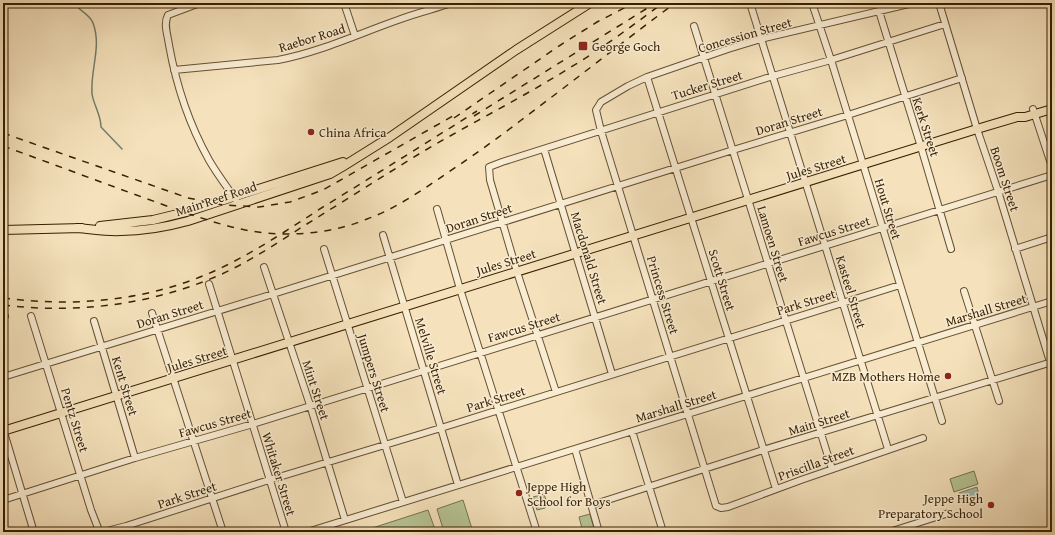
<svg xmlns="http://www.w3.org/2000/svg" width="1055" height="535" viewBox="0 0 1055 535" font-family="'Gentium Book Plus',serif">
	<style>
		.green { fill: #b6c495; stroke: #77724b }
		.water { fill: #9cbeb0; stroke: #747e6a }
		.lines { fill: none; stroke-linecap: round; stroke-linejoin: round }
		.stream { stroke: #747e6a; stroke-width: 1.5 }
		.minor-casing { stroke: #675030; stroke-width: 8 }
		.major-casing { stroke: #381f01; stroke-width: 10 }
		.minor { stroke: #f8ecd3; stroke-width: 6 }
		.major { stroke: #f5e2bc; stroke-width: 8 }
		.rail { stroke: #381f01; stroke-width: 1.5; stroke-dasharray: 7 7; stroke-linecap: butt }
		.poi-dot { fill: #8f2418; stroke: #f8ecd3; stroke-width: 1.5 }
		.labels { text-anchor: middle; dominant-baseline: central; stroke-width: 3; stroke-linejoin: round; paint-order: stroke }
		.street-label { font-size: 13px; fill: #381f01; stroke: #f8ecd3 }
		.poi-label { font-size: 13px; fill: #381f01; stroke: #f8ecd3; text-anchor: start }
	</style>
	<rect width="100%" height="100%" fill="#f5e2bc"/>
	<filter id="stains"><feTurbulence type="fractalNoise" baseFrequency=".005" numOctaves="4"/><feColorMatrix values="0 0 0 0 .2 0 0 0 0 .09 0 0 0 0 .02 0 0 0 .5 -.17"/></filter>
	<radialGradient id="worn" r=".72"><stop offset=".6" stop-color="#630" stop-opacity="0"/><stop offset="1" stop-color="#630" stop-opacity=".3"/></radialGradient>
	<path class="green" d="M974 471 978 484 954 492 950 479Z
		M544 494 547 503 545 508 537 510 533 497Z
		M463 500 473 532H444L437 509Z
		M428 510 436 532H360Z
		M590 514 595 532H583L579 517Z"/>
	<path class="water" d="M977 487 979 496 961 501 959 493Z"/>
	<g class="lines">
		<path class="stream" d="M75 3C79 12 88 12 93 23 102 47 90 70 92 94 94 106 101 115 101 127L122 149"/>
		<defs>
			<path id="minor" d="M200 3 168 15C163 24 168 36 169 45 176 84 190 126 209 160 217 174 227 187 236 200
				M344 3 355 36
				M750 3 888 449
				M812 3 831 60 942 421
				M913 3 761 39 728 49 647 77 628 86 601 102 596 110 601 131 716 506 721 508 728 507 801 480 923 438
				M939 3 977 129 998 191 1050 362
				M879 11 921 147 951 249
				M694 26 832 469
				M174 70 278 60C320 52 358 34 398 20 416 13 434 9 452 3
				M647 77 776 489
				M1033 109 1052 167
				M544 149 612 374
				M437 209 460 289 537 532
				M383 235 458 485
				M324 249 403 502
				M1015 249 1052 237
				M264 267 310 405 345 520
				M209 284 286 532
				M964 291 999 401
				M152 313 223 532
				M31 316 91 510 98 528 99 531 103 532 126 526 269 480 441 428 900 285
				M3 317 5 316
				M94 321 135 458
				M3 377 273 294 733 150 848 115 962 78
				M556 392 517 272 490 180 489 167 502 162 773 76 831 60 945 24
				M3 429 33 529
				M632 431 663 532
				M575 449 599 532
				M3 500 135 458 253 424 1052 175
				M592 505 763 450 1052 362
				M307 532 1052 301
				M889 532 949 513"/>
			<path id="major" d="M100 226 153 220 190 211 343 162
				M77 228C92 229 106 232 121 231 144 231 166 227 188 221L330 174 342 167 390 137 516 50 590 3
				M3 230 82 228
				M3 431 977 129 1017 117H1025L1052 109"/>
		</defs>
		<use href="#minor" class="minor-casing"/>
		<use href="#major" class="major-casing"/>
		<use href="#minor" class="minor"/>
		<use href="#major" class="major"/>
		<path class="rail" d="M474 116 654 4
			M454 118 559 46 597 22 634 3
			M3 133 188 198 223 205 259 207 290 202 323 190 458 113
			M3 146C61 167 119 189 178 210 207 220 235 230 266 233 300 236 336 232 367 219 392 210 415 195 437 180 465 161 493 142 520 121 572 82 623 42 675 3
			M3 298C80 308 157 300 227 265 261 248 292 227 323 207 375 175 426 143 477 111
			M3 305C78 314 152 305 222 274 250 261 276 244 302 227 341 203 380 178 419 154 469 124 522 98 571 67 603 48 633 25 663 3"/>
	</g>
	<g class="poi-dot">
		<rect x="578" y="41" width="10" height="10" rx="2"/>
		<circle cx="311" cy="132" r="4"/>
		<circle cx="948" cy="376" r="4"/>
		<circle cx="519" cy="493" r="4"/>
		<circle cx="991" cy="505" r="4"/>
	</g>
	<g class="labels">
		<g class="street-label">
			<text transform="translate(745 35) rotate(-16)">Concession Street</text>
			<text transform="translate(312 38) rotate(-17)">Raebor Road</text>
			<text transform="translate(707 85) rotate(-17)">Tucker Street</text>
			<text transform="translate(789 121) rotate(-17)">Doran Street</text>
			<text transform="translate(926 127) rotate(72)">Kerk Street</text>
			<text transform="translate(816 167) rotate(-17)">Jules Street</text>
			<text transform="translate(1005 179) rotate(72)">Boom Street</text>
			<text transform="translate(216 199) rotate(-18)">Main Reef Road</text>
			<text transform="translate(888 209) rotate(73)">Hout Street</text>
			<text transform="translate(479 218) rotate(-18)">Doran Street</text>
			<text transform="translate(834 231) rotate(-17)">Fawcus Street</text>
			<text transform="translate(773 244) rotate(73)">Lamoen Street</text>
			<text transform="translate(589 258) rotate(73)">Macdonald Street</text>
			<text transform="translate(506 262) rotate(-17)">Jules Street</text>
			<text transform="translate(722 280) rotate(73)">Scott Street</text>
			<text transform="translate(851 292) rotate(73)">Kasteel Street</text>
			<text transform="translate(663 295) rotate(73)">Princess Street</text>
			<text transform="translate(806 302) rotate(-17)">Park Street</text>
			<text transform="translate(986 310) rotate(-17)">Marshall Street</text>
			<text transform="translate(170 314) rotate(-17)">Doran Street</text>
			<text transform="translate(524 327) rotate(-17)">Fawcus Street</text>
			<text transform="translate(431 356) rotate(73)">Melville Street</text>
			<text transform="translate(197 359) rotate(-17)">Jules Street</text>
			<text transform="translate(374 373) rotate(73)">Jumpers Street</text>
			<text transform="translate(125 386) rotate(73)">Kent Street</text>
			<text transform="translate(316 390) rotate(72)">Mint Street</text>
			<text transform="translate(496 399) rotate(-17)">Park Street</text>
			<text transform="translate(676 406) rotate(-17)">Marshall Street</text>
			<text transform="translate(75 420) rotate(73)">Pentz Street</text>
			<text transform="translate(819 422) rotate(-17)">Main Street</text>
			<text transform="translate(215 423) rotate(-16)">Fawcus Street</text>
			<text transform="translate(816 463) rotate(-20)">Priscilla Street</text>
			<text transform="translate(279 474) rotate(73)">Whitaker Street</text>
			<text transform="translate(187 495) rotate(-18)">Park Street</text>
		</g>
		<g class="poi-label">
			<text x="592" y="46">George Goch</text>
			<text x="319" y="132">China Africa</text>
			<text x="940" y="376" text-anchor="end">MZB Mothers Home</text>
			<text x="527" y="486">Jeppe High<tspan x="527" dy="15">School for Boys</tspan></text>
			<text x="983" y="498" text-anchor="end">Jeppe High<tspan x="983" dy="15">Preparatory School</tspan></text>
		</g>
	</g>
	<rect width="1055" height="535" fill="none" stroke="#f5e2bc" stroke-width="16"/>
	<rect x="4" y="4" width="1047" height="527" fill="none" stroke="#381f01" stroke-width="2"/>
	<rect x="8" y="8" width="1039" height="519" fill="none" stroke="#381f01"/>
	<rect width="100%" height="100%" filter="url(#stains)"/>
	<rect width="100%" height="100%" fill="url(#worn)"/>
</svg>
